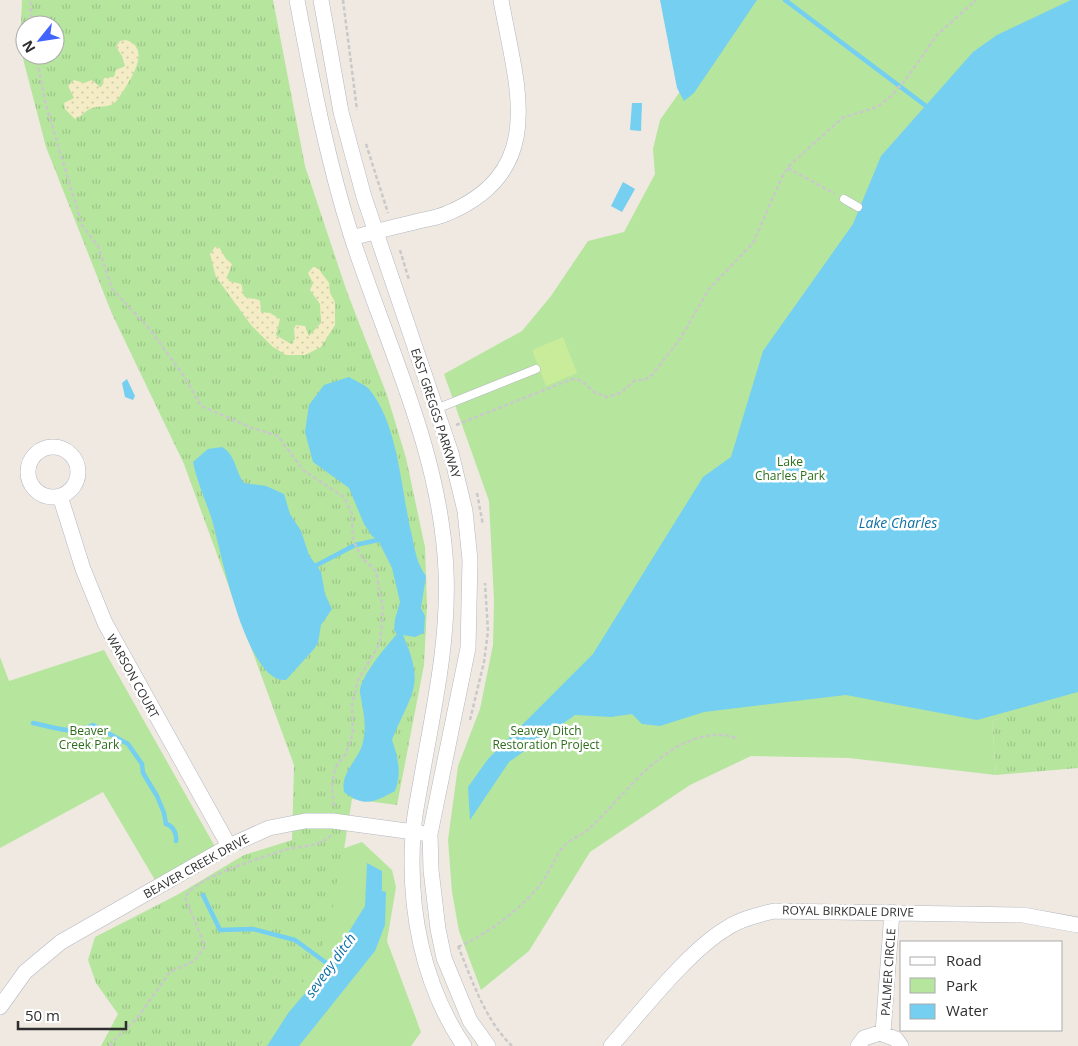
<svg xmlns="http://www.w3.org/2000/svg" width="1078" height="1046" viewBox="0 0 1078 1046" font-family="'Open Sans',sans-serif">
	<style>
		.grass { fill: url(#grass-tufts); fill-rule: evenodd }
		.sand { fill: url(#sand-dots) }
		.park { fill: #b6e59e }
		.pitch { fill: #c9ec9a }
		.water { fill: #75cff0 }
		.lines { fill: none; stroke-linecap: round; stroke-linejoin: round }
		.stream { stroke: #75cff0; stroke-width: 4.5 }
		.lane-casing { stroke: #b4b7c1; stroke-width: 9 }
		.street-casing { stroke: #b4b7c1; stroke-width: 16 }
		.path { stroke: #c9c9c9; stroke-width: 2.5; stroke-dasharray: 4 2.5; stroke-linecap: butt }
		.lane { stroke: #fff; stroke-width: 8 }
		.street { stroke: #fff; stroke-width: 15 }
		.labels { text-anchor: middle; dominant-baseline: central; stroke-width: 5; stroke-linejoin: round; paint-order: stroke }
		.street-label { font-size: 12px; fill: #2e2e2e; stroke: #fff }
		.park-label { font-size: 12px; fill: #2c6e1b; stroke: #fff }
		.water-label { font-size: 14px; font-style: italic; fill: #0d6fa3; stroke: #fff }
	</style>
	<defs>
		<pattern id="grass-tufts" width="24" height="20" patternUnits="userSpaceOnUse" patternTransform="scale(1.25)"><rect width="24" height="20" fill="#b6e59e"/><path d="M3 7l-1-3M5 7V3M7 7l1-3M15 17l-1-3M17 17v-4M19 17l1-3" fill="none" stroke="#9dc588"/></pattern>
		<pattern id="sand-dots" width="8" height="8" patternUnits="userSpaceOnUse" patternTransform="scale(1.25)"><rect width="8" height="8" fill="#f3ecc5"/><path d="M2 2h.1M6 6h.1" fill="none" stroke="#d1cbaa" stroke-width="1.8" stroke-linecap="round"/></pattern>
	</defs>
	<rect width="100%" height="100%" fill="#efe9e1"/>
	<path class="grass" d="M22 0H273L305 166 347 292 387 395 406 458 425 547 427 606 424 665 397 805 352 799 325 970 267 1046H101L118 1014 96 983 88 960 95 937 177 895 244 855 292 840 294 765 184 464 112 314 46 147 20 47ZM25 25H55V55H25Z
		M1078 692V768L996 775 992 721Z"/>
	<path class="sand" d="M126 40C154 49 128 83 118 99 110 109 103 105 92 108 86 110 81 117 75 119L65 109 64 103 74 98 68 86 74 80 84 83 92 80 100 87 102 86 104 78 114 77 116 70 125 66 122 56 116 47 120 41Z
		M215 247H219L226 259 232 264 227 277 229 281 241 284C243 288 242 292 244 296 248 300 255 297 260 301L261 312 270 313 280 319 276 335 291 344 295 339 294 329 296 325 305 326 309 336 321 323 320 304 310 290 313 283 308 273 313 267 318 268 329 283 330 293 335 302V325L321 347 305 355H286L273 347 251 325 216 277 210 254Z"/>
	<path class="park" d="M744 0H1078V695L992 721 996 775 849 758 751 756 690 785 590 852 529 951 481 990 459 931 452 892 448 840 458 766 480 709 493 645 494 600 489 501 444 374 522 331 551 296 588 241 624 232 655 174 653 149 660 120Z
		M104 650 218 852 155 880 103 792 0 848V657L9 681Z
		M362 842 392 870 396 887 387 941 421 1032 411 1046H259L292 1003 329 932 342 849Z"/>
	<path class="pitch" d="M563 337 577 373 546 386 532 350Z"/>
	<path class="water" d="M660 0H757L694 93 684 101 677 88Z
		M1071 0H1078V692L977 720 846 695 704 712 660 726 642 724 632 714 611 717 575 715 509 762 470 820 468 787 488 759 593 654 703 477 731 457 763 351 853 224 881 156 973 52 997 35Z
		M632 103H642L641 131 630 130Z
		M623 182 635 189 622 212 611 206Z
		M349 377C355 381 364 384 369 389 399 425 401 492 412 536 415 551 417 564 426 576L421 608 425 616 424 633 415 637 403 635C426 688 411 692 392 740 398 758 402 772 395 791 374 802 365 808 344 792 340 772 359 760 363 742 367 724 363 710 360 693 358 679 388 644 397 634L394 630 395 619 400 602 392 568 378 540 372 536 364 524 349 488 313 462 305 432 309 405 324 385Z
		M127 379 135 396 133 400 125 397 122 383Z
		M222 447C236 455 235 471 244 483L266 486 284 494 290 514 301 531 309 555 321 572 325 594 332 609 321 625 318 643 314 649 286 680C246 684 221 551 212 520 206 501 197 482 193 462L208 449Z
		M367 863 382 871V891L386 892 385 925 375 951 299 1046H267L289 1012 325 970 365 906Z"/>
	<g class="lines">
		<path class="stream" d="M785 0 926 106
			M317 565 355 545 378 540
			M33 723C54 727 74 736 93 725L128 744 142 764 143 773 157 796 164 813 166 824C173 826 177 833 176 841
			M203 895 220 930 253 929 295 940 332 967"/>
		<defs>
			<path id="lane" d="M844 199 858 207
				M436 409 536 369"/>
			<path id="street" d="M297 0C312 80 327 160 352 238 388 348 441 453 446 571 449 640 434 707 422 775 419 794 414 814 413 834 408 908 422 984 464 1046
				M321 0 341 112 364 197 451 453 465 511 470 560 468 648 430 834 431 870 438 929 444 958 470 1021 488 1046
				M352 238C373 232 394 227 415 222 425 219 438 218 448 213 549 170 516 85 501 0
				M28 472a25 25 0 1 1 50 0a25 25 0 1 1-50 0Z
				M60 496 83 569 105 623 229 846
				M0 1007 25 972 61 942 229 846 269 828 305 821H333L421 833
				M883 1033 892 912
				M611 1046C642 1011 688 951 727 928 741 919 758 915 774 911L1023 915 1078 925
				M858 1046 864 1038 880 1033 896 1039 901 1046"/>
		</defs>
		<use href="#lane" class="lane-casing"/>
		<use href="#street" class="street-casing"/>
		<path class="path" d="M343 0 357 110
			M31 25V0
			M36 55 46 105 82 225 98 246 112 289 148 327 184 376 201 406 252 428 278 436 303 470 344 497 352 514 353 540 362 558 376 571 383 610 380 643 358 680 352 705 353 733 345 755 335 768 332 785 334 807
			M366 144 388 213
			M788 168 835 194
			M400 250 409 280
			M456 425 572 379 582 381 594 392 607 397 620 393 634 381 646 379 652 375 680 339 709 289 753 243 782 177 790 165 842 118 877 107 890 97 907 78 936 36 976 0
			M477 493 483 525
			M470 720 484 662 488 631 485 583
			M458 946C472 980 485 1020 512 1046
			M458 947C489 933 517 912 539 886 549 874 554 858 563 847 571 838 583 835 591 827 626 794 663 737 717 735 724 734 732 737 739 739
			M111 1046 112 1042 138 1017 170 972 194 961 205 946 185 897C196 877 261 858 285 850 301 845 319 848 331 835"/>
		<use href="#lane" class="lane"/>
		<use href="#street" class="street"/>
	</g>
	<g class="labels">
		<g class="street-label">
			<text transform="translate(436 413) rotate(72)">EAST GREGGS PARKWAY</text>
			<text transform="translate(133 676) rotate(61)">WARSON COURT</text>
			<text transform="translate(196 866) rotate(-29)">BEAVER CREEK DRIVE</text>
			<text transform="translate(848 911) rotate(1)">ROYAL BIRKDALE DRIVE</text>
			<text transform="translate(888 972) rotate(-86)">PALMER CIRCLE</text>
		</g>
		<g class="park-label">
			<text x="790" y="461">Lake<tspan x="790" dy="14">Charles Park</tspan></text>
			<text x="89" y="730">Beaver<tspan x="89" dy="14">Creek Park</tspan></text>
			<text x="546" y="730">Seavey Ditch<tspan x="546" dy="14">Restoration Project</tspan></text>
		</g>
		<g class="water-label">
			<text x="898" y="522">Lake Charles</text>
			<text transform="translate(330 965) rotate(-54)">seveay ditch</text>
		</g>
	</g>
	<rect x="900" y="941" width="162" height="90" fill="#ffffff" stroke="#ababab"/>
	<rect x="910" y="957" width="25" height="8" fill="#ffffff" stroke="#ababab"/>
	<text x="946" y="966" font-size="15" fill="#2e2e2e">Road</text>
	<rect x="910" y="978" width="25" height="15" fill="#b6e59e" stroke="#ababab"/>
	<text x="946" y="991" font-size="15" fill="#2e2e2e">Park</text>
	<rect x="910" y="1004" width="25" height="15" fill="#75cff0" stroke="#ababab"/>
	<text x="946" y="1016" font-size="15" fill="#2e2e2e">Water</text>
	<g transform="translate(40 40) rotate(240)"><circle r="24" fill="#ffffff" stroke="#ababab"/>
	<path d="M0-4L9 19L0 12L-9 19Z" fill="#4264fb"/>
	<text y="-8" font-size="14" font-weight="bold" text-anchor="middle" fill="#2e2e2e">N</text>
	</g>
	<path d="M18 1021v8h108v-8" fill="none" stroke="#2e2e2e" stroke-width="2.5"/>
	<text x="25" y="1021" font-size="15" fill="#2e2e2e" stroke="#ffffff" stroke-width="4" paint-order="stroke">50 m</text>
</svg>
